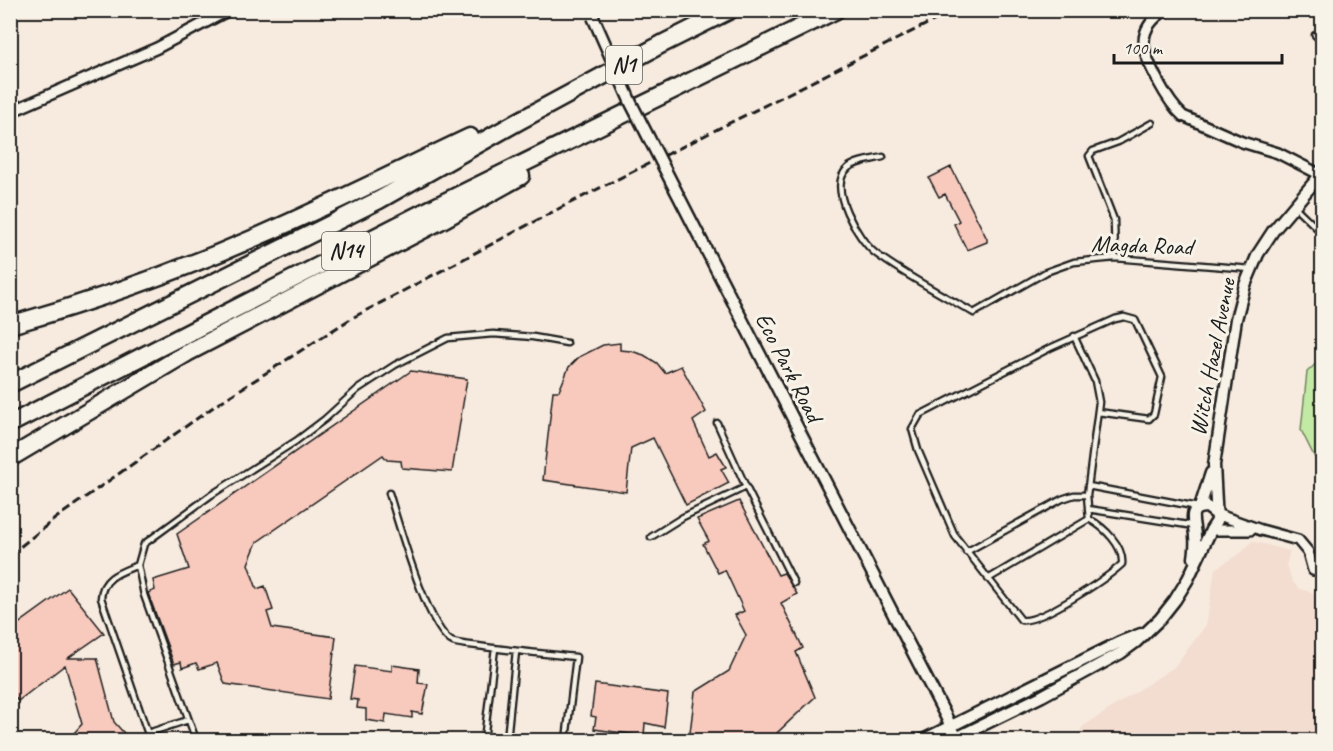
<svg xmlns="http://www.w3.org/2000/svg" width="1333" height="751" viewBox="0 0 1333 751" font-family="Caveat,sans-serif">
	<style>
		.built { fill: #f3ddd1 }
		.green { fill: #c3eaa5; stroke: #708360; stroke-width: 1.5 }
		.building { fill: #f8c9bd; stroke: #1c1c1c; stroke-width: 1.5 }
		.lines { fill: none; stroke-linecap: round; stroke-linejoin: round }
		.service-casing { stroke: #1c1c1c; stroke-width: 9 }
		.minor-casing { stroke: #1c1c1c; stroke-width: 14 }
		.tertiary-casing { stroke: #1c1c1c; stroke-width: 15 }
		.motorway-casing { stroke: #1c1c1c; stroke-width: 21 }
		.service { stroke: #f7f3e8; stroke-width: 4.5 }
		.minor { stroke: #f7f3e8; stroke-width: 9 }
		.tertiary { stroke: #f7f3e8; stroke-width: 10 }
		.motorway { stroke: #f7f3e8; stroke-width: 16 }
		.rail { stroke: #1c1c1c; stroke-width: 3; stroke-dasharray: 9 4.5; stroke-linecap: butt }
		.tertiary-bridge-casing { stroke: #1c1c1c; stroke-width: 15; stroke-linecap: butt }
		.tertiary-bridge { stroke: #f7f3e8; stroke-width: 10 }
		.labels { text-anchor: middle; dominant-baseline: central; stroke-width: 6; stroke-linejoin: round; paint-order: stroke }
		.shield { fill: #f7f3e8; stroke: #5e5c59; stroke-width: 1.5 }
		.shield-label { font-size: 22px; font-weight: bold; fill: #1c1c1c }
		.street-label { font-size: 24px; fill: #1c1c1c; stroke: #f7f3e8 }
	</style>
	<rect width="100%" height="100%" fill="#f7ebdf"/>
	<filter id="ink" filterUnits="userSpaceOnUse"><feTurbulence type="fractalNoise" baseFrequency=".0167" numOctaves="2"/><feDisplacementMap in="SourceGraphic" scale="12" xChannelSelector="R" yChannelSelector="G"/><feConvolveMatrix kernelMatrix="1 2 1 2 8 2 1 2 1" color-interpolation-filters="sRGB"/></filter>
	<g filter="url(#ink)">
		<path class="built" d="M1252 541 1290 551 1286 566 1293 582 1300 589 1322 595V740H1077L1082 727 1174 667 1206 625 1215 569 1243 551Z"/>
		<path class="green" d="M1322 358V472L1301 430 1307 372Z"/>
		<path class="building" d="M951 167 987 239V242L967 250 954 224 959 221 945 194 939 197 929 178Z
			M620 343V350L631 351 644 355 657 363 665 373 681 366 706 412 693 421 709 456 717 452 726 467 721 469 729 483 686 505 653 438 631 448 626 492 543 480 553 391H559L569 367 579 357 603 345Z
			M411 371 467 379 452 472 402 468 401 461 387 460 383 455 257 542 248 564 257 589 265 586 273 610 267 612 272 628 336 637 328 699 225 684 217 663 199 669 196 663 182 668 181 662 174 664 148 593 155 590 153 580 189 569 177 534Z
			M739 501 778 575 784 573 797 594 781 603 803 648 796 652 815 697 777 733 781 741H689L695 692 729 671 746 635 735 615 744 611 725 570 718 573 703 544 709 541 697 519Z
			M68 588 104 633 68 658H97L114 722 131 741H67L82 724 65 665 18 701 10 692V630Z
			M392 665 419 669 418 683 428 684 422 714 412 712V718L386 714 385 723 366 720V709L357 708 358 700 350 699 355 666 392 671Z
			M595 684 668 694 664 727 645 723 644 736 594 729 596 717 591 716Z"/>
		<g class="lines">
			<defs>
				<path id="service" d="M1315 35 1322 41
					M883 157C872 160 856 161 848 168 826 187 858 239 875 253 906 276 941 294 974 313L1046 272 1074 262 1115 258 1251 269
					M1295 207 1322 233
					M1115 258 1114 220 1089 156 1093 151 1118 142 1152 123
					M717 423 746 487 794 583
					M1088 486 1198 507
					M389 493C398 521 428 632 453 642 462 645 475 645 485 647 515 651 545 654 576 657L566 740
					M1088 509 1194 526
					M1089 519C1104 527 1124 546 1122 564 1107 578 1039 624 1021 620L955 536 918 450 912 429 920 415 1050 348 1115 319 1124 317 1135 320 1162 377 1154 414 1149 419 1098 412
					M651 537 683 517 746 487
					M966 552 1062 499 1074 495H1087
					M138 565C121 572 102 577 101 598L150 740
					M988 579 1089 519 1087 495 1099 402 1095 381 1074 336
					M148 733 188 720
					M196 740 144 595 138 565 144 544 211 495 296 441 325 419 358 389 395 365 448 338 493 334 533 337 567 343
					M484 740 495 648
					M507 740 516 651"/>
				<path id="minor" d="M1166 10C1133 30 1143 53 1158 81 1165 94 1172 106 1183 116L1242 142 1278 153 1321 175
					M10 112 157 48 229 10
					M1216 514 1261 530 1298 540 1308 552 1313 570
					M1211 530H1250"/>
				<path id="tertiary" d="M676 191 957 738
					M1200 507 1211 473
					M1194 558C1195 551 1196 544 1195 537 1195 523 1185 507 1207 507L1216 514
					M923 740 1120 642 1141 634
					M952 740 1042 696 1121 653 1136 642 1160 619 1175 600 1188 579 1211 530 1217 521 1214 465 1236 319 1245 285 1258 254 1273 231 1322 173"/>
				<path id="motorway" d="M10 325C95 301 179 271 259 236 330 205 400 170 470 137
					M10 384 379 200 519 121 662 44 730 10
					M10 424 418 215 836 10
					M10 458 187 353 442 220 521 176"/>
			</defs>
			<use href="#service" class="service-casing"/>
			<use href="#minor" class="minor-casing"/>
			<use href="#tertiary" class="tertiary-casing"/>
			<use href="#motorway" class="motorway-casing"/>
			<use href="#service" class="service"/>
			<use href="#minor" class="minor"/>
			<use href="#tertiary" class="tertiary"/>
			<use href="#motorway" class="motorway"/>
			<path class="rail" d="M10 555 56 518 219 403 352 318 560 208 955 10"/>
			<defs>
				<path id="tertiary-bridge" d="M593 17 631 103 676 191"/>
			</defs>
			<use href="#tertiary-bridge" class="tertiary-bridge-casing"/>
			<use href="#tertiary-bridge" class="tertiary-bridge"/>
		</g>
	</g>
	<g class="labels">
		<g class="shield">
			<rect x="606" y="46" width="36" height="38" rx="4.5"/>
			<rect x="322" y="232" width="48" height="38" rx="4.5"/>
		</g>
		<g class="shield-label">
			<text x="624" y="65">N1</text>
			<text x="346" y="251">N14</text>
		</g>
		<g class="street-label">
			<text transform="translate(1142 245) rotate(2)">Magda Road</text>
			<text transform="translate(1212 357) rotate(-79)">Witch Hazel Avenue</text>
			<text transform="translate(789 367) rotate(63)">Eco Park Road</text>
		</g>
	</g>
	<rect width="1333" height="751" fill="none" stroke="#f7f3e8" stroke-width="36"/>
	<rect x="18" y="18" width="1297" height="715" fill="none" stroke="#1c1c1c" stroke-width="2" filter="url(#ink)"/>
	<path d="M1114 54v9h168v-9" fill="none" stroke="#1c1c1c" stroke-width="3"/>
	<text x="1123" y="54" font-size="18" fill="#1c1c1c" stroke="#f7f3e8" stroke-width="4.5" paint-order="stroke">100 m</text>
</svg>
